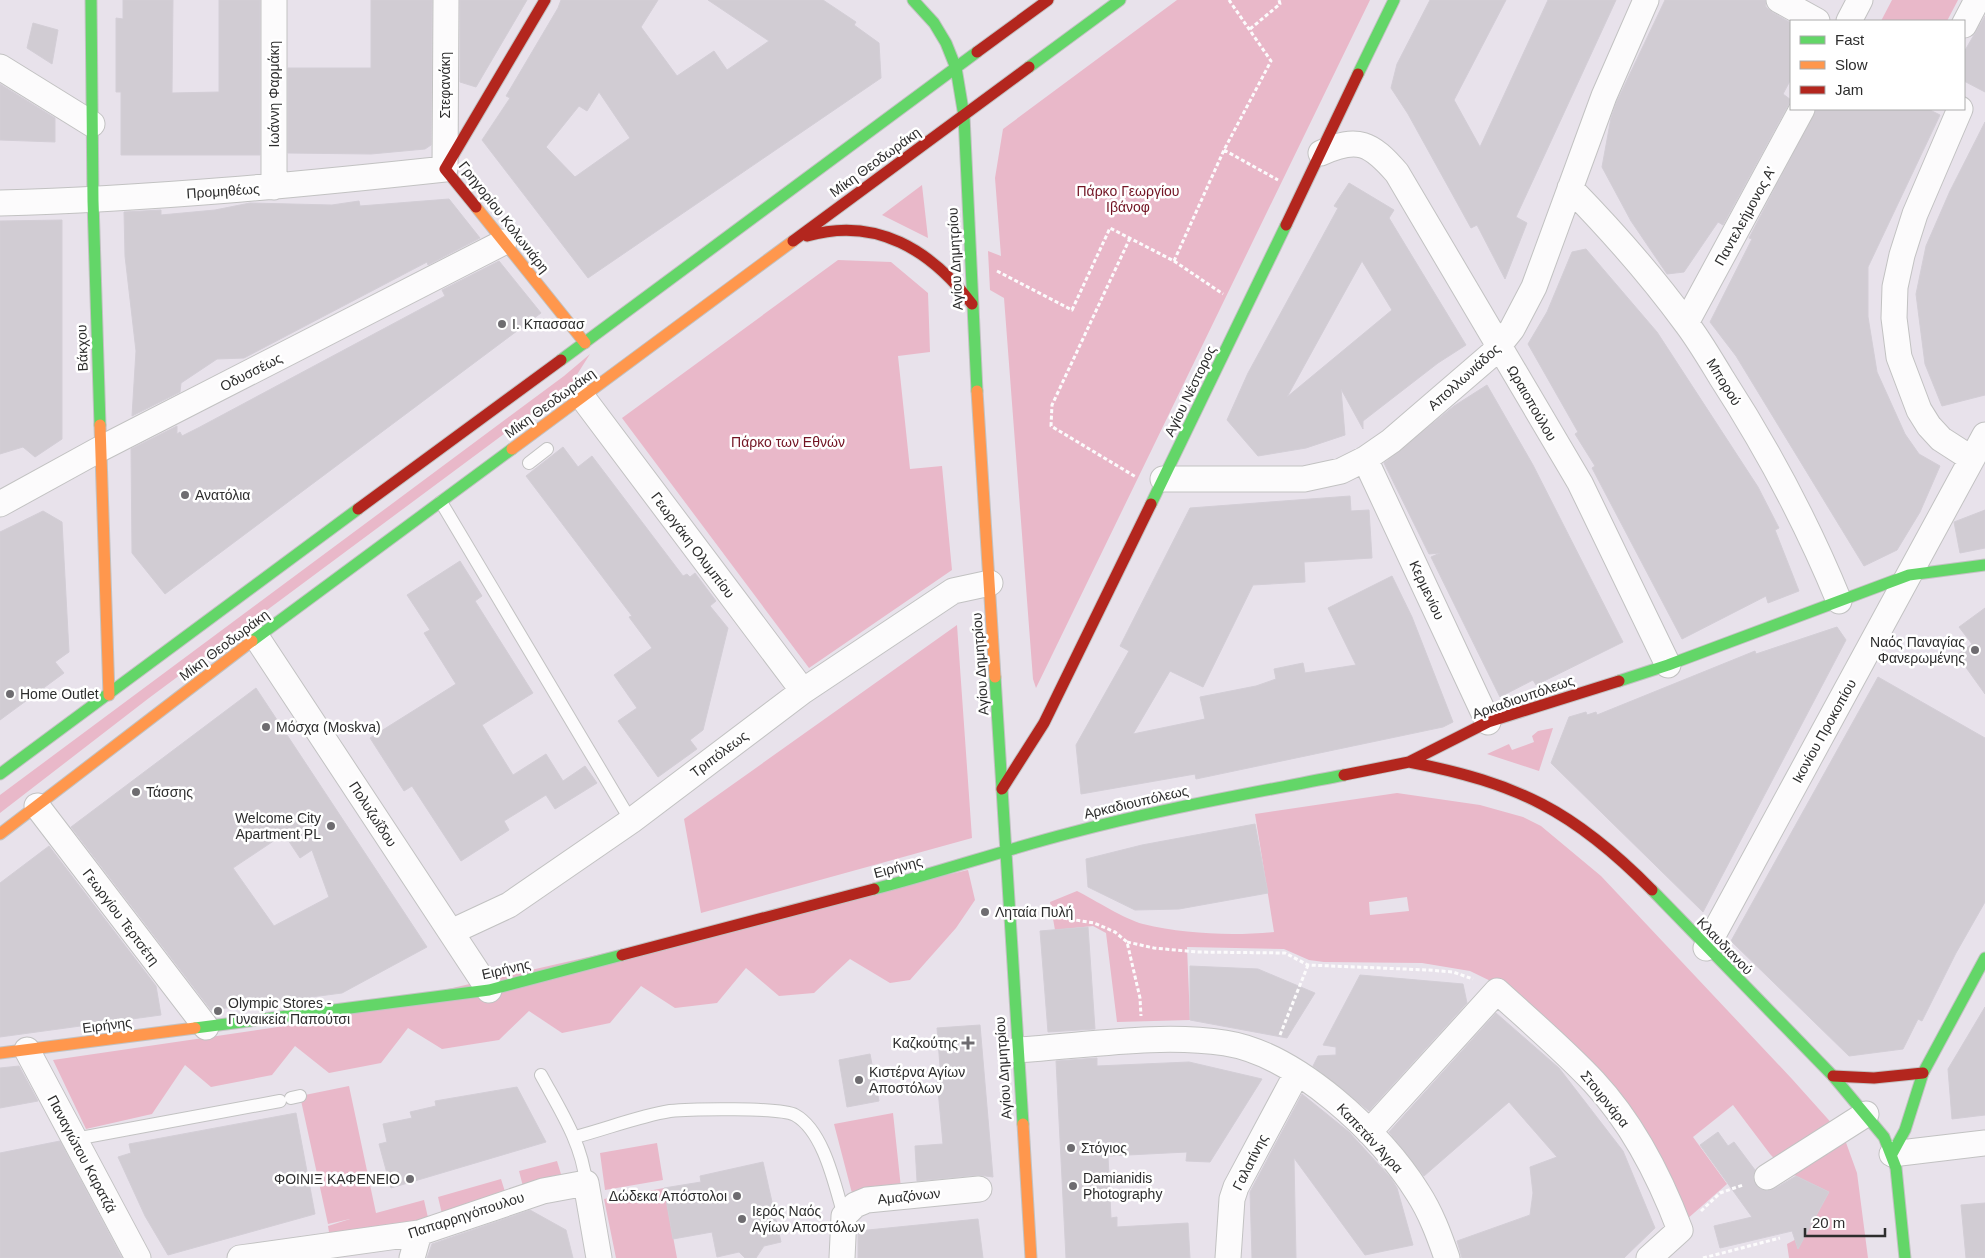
<svg xmlns="http://www.w3.org/2000/svg" width="1985" height="1258" viewBox="0 0 1985 1258" font-family="Helvetica,sans-serif">
	<style>
		.green { fill: #e9b8c9; fill-rule: evenodd }
		.building { fill: #d1ccd3; stroke: #d3ced6; fill-rule: evenodd }
		.lines { fill: none; stroke-linecap: round; stroke-linejoin: round }
		.lane-casing { stroke: #c2c2c2; stroke-width: 14 }
		.street-casing { stroke: #c2c2c2; stroke-width: 27 }
		.fast-casing { stroke: #c2c2c2; stroke-width: 13 }
		.slow-casing { stroke: #c2c2c2; stroke-width: 13 }
		.jam-casing { stroke: #c2c2c2; stroke-width: 13 }
		.path { stroke: #fcfbfc; stroke-width: 3; stroke-dasharray: 4 2.5; stroke-linecap: butt }
		.lane { stroke: #fcfbfc; stroke-width: 12 }
		.street { stroke: #fcfbfc; stroke-width: 25 }
		.fast { stroke: #63d668; stroke-width: 11 }
		.slow { stroke: #ff974d; stroke-width: 11 }
		.jam { stroke: #b3261e; stroke-width: 11 }
		.poi-dot { fill: #6e6c70; stroke: #fff; stroke-width: 2 }
		.labels { text-anchor: middle; dominant-baseline: central; stroke-width: 5; stroke-linejoin: round; paint-order: stroke }
		.street-label { font-size: 14px; fill: #2d2d2d; stroke: #fff }
		.park-label { font-size: 14px; fill: #721423; stroke: #fff }
		.poi-label { font-size: 14px; fill: #2d2d2d; stroke: #fff; text-anchor: start }
	</style>
	<rect width="100%" height="100%" fill="#e8e2eb"/>
	<path class="green" d="M1177 0H1370L1036 688 1033 679 1004 298 990 290 988 251 1001 256 995 178 1003 129Z
		M1892 0H1958L1947 21H1881Z
		M922 185 928 238 882 215Z
		M838 260 891 262 928 293 930 352 898 356 910 469 942 466 952 570 809 668 622 418Z
		M590 354 571 384 149 698 0 813V795L564 376Z
		M957 625 972 838 701 913 684 819Z
		M1553 728 1539 771 1487 754 1509 744 1512 750 1534 742 1532 736 1538 731Z
		M1397 793 1480 805 1523 817 1541 826 1601 876 1792 1079 1844 1137 1857 1173 1868 1258H1789L1787 1244 1806 1234 1829 1192 1786 1171 1770 1154 1733 1105 1693 1137 1727 1184 1686 1220 1576 1048 1543 1015 1505 988 1470 971 1422 963 1324 962 1309 960 1284 949 1187 947 1190 1020 1117 1022 1106 933 1093 926 1055 930 1050 902 1077 891C1095 900 1124 919 1143 924 1185 934 1231 936 1274 932L1255 814ZM1407 897 1409 911 1370 915 1369 902Z
		M968 870 975 900 956 928 910 980 890 983 850 959 814 993 779 996 746 968 717 1003 675 1008 641 986 610 1023 562 1033 529 1011 499 1040 442 1049 408 1028 381 1063 329 1073 295 1046 272 1075 211 1087 185 1065 152 1114 86 1129 53 1060 291 1025Z
		M349 1086 376 1213 424 1200 429 1222 330 1238 328 1226 350 1219 328 1224 300 1096Z
		M893 1113 901 1188 853 1197 834 1124Z
		M657 1143 663 1180 605 1190 600 1153Z
		M557 1161 564 1184 525 1194 519 1171Z
		M501 1179 507 1198 443 1218 438 1197Z
		M664 1188 677 1258H616L604 1199Z"/>
	<path class="building" d="M123 0H173L172 93 219 92V0H260V155H121V92H116V18L123 19Z
		M371 0H432L431 145 425 149 371 154 288 153V68H371Z
		M460 0H527L476 87 460 82Z
		M561 0H658L641 27 677 76 714 51 727 70 769 41 708 0H823L856 22 854 25 879 43 881 78 588 278 482 140 510 98 506 96 558 8ZM599 92 630 138 575 177 546 147 579 106 587 111Z
		M1430 0H1506L1454 100 1480 147 1548 0H1616L1516 217 1527 223 1505 279 1477 225 1471 228 1408 114 1391 88 1397 64Z
		M1665 0H1765L1766 7 1772 12 1791 23V79L1783 94 1791 100 1723 225 1718 222 1684 272 1667 274 1631 221 1602 167 1611 118 1617 101Z
		M1985 16V92L1964 81V52Z
		M33 23 58 30 52 64 27 48Z
		M0 84 55 118V142L0 140Z
		M1816 109H1928L1940 115 1868 267V317L1877 372 1905 434 1919 454 1940 466 1920 512 1897 550 1864 566 1736 356 1710 322 1752 239 1749 238Z
		M1985 122V395L1942 406 1925 364 1916 294 1926 246 1950 191Z
		M1349 183 1394 210 1389 218 1466 345 1438 363 1363 421V429L1341 389 1345 435 1306 448 1258 456 1227 420 1248 373 1338 208 1334 206ZM1362 261 1392 310 1287 397 1342 297Z
		M449 199 480 238 428 265 427 262 244 358 217 359 181 383 180 392 132 416 136 351 125 256 124 212 161 210V215L215 210 250 203 332 205 359 201 360 206Z
		M62 220V439L35 457 23 447 0 454V221Z
		M1586 249 1657 332 1758 487 1779 528 1775 530 1799 591 1768 603 1766 596 1682 639 1592 468 1595 466 1575 434 1578 432 1528 344 1547 312 1572 252Z
		M499 261 541 313 165 594 132 553 131 449 177 426V434L180 432 182 436 198 428 445 296 442 290Z
		M1487 385 1533 465 1623 642 1536 685 1533 680 1500 697 1431 557 1440 553 1429 554 1384 463 1454 406Z
		M563 447 578 467 592 456 683 576 687 574 690 577 695 573 716 601 710 606 728 628 703 730 690 740 697 749 658 777 618 721 637 708 614 675 652 648 629 617 632 616 526 476Z
		M1350 496 1351 511 1369 510 1372 558 1304 562 1305 582 1253 585 1203 687 1170 671 1133 734 1205 719 1200 697 1256 686 1276 679 1274 669 1303 663 1305 673 1356 665 1328 608 1392 576 1412 617 1453 722 1443 727 1196 779 1195 774 1081 794 1076 745 1129 651 1120 646 1190 508Z
		M1985 510V548L1960 553 1954 522Z
		M43 511 62 522 69 652 55 662 64 673 0 720V532Z
		M460 561 482 596 475 601 533 693 482 725 513 775 546 754 563 781 585 766 597 783 555 809 546 795 504 821 509 830 461 861 412 786 404 791 370 738 456 684 424 633 430 630 407 595Z
		M1985 608V694L1957 655 1972 644 1959 627Z
		M1837 627 1846 640 1703 912 1551 763 1569 717 1586 712 1587 715 1596 712 1597 715 1755 651 1756 654Z
		M1878 677 1985 738V902L1956 953 1922 1021 1918 1019 1903 1049 1849 1056 1731 941Z
		M256 688 427 947 342 993 211 1010 71 827ZM284 834 300 858 312 850 329 897 274 926 233 868Z
		M1255 824 1268 893 1179 909 1135 910 1088 887 1086 859 1142 845Z
		M49 846 156 986 161 1015 0 1037V883Z
		M1088 927 1095 1029 1048 1032 1040 931Z
		M1190 966 1258 969 1315 993 1287 1038 1190 1020Z
		M1360 975 1463 984 1467 1003 1369 1111 1313 1066 1318 1056 1336 1055V1047L1323 1045Z
		M1985 1007V1115L1952 1119 1948 1069Z
		M1496 1013 1559 1068 1623 1151 1655 1228 1624 1258H1462L1457 1241 1530 1215 1533 1193 1530 1167 1557 1157 1509 1102 1424 1176 1389 1132Z
		M980 1025 993 1177 978 1175 917 1181 915 1146 943 1144 937 1079H941L937 1028Z
		M870 1054 879 1101 847 1107 839 1060Z
		M1097 1058V1066L1189 1062 1262 1079 1210 1162 1186 1161 1187 1152 1108 1156 1111 1218 1117 1217V1227L1188 1223 1190 1258H1066L1056 1061Z
		M19 1066 38 1101 0 1108V1068Z
		M517 1087 546 1142 391 1188 379 1144 387 1142 383 1124 412 1118 410 1112 436 1106 435 1101Z
		M1302 1094 1349 1132 1391 1178 1397 1188 1413 1245 1365 1255 1294 1158 1296 1258H1252L1250 1192Z
		M296 1113 315 1214 168 1255 145 1216 118 1157 131 1153 129 1144Z
		M1718 1132 1728 1146 1734 1142 1755 1170 1753 1178 1760 1189 1767 1191 1774 1189 1796 1176 1829 1192 1798 1249 1792 1231 1720 1248 1714 1226 1752 1217 1700 1145Z
		M60 1141 122 1258H0V1153Z
		M763 1162 781 1242 764 1246 756 1258H745L739 1252 717 1257 712 1232 673 1239 664 1188 701 1182 700 1176Z
		M1985 1203V1258H1966L1961 1205Z
		M530 1210 566 1230 573 1258H427L432 1244Z
		M978 1219 983 1258H858V1231Z"/>
	<g class="lines">
		<defs>
			<path id="lane" d="M529 463 547 449
				M441 502 631 821
				M541 1075C560 1110 582 1143 586 1183
				M291 1098 300 1096
				M575 1137C606 1129 639 1116 670 1111 689 1109 781 1107 795 1115 824 1131 835 1186 844 1216
				M75 1139 280 1101"/>
			<path id="street" d="M1779 0 1817 21
				M1849 21 1860 0
				M1964 25 1977 0
				M0 67 92 124
				M1960 109 1915 214 1902 255 1895 287 1894 318 1899 357 1919 410 1929 426 1941 439 1972 459
				M1321 153C1358 136 1371 143 1397 173L1580 483 1668 665
				M274 187V0
				M1570 188C1611 230 1651 275 1686 323 1699 340 1710 359 1721 377 1767 448 1807 523 1839 601
				M0 203C149 199 297 185 445 169L446 0
				M1686 323 1802 109
				M583 398 803 691
				M1365 459 1488 722
				M1163 479H1304L1341 471 1365 459 1391 441 1492 354 1512 329 1534 287 1604 96 1646 0
				M0 504 100 449 504 242
				M257 638 489 990
				M37 806 206 1027
				M451 932 509 905 631 821 803 691 953 591 990 583
				M1706 948 1985 435
				M27 1050 138 1258
				M1017 1050C1084 1046 1159 1033 1225 1043 1296 1054 1381 1133 1418 1193 1431 1213 1439 1235 1447 1258
				M1369 1132 1497 991C1530 1021 1564 1050 1594 1082 1633 1124 1660 1177 1680 1230L1649 1258
				M1892 1154 1985 1143
				M1767 1177 1866 1114
				M240 1258 419 1233 543 1191 586 1183 599 1258
				M412 1258 419 1233
				M842 1258 844 1216 855 1205 867 1200 979 1189
				M1228 1258 1232 1199 1236 1187 1297 1073"/>
			<path id="fast" d="M91 0 93 201 100 425
				M913 0 934 23 946 43 956 68 964 116 977 391
				M1029 67 1120 0
				M1358 74 1394 0
				M561 360 977 52
				M1151 504 1286 225
				M252 641 512 449
				M995 677 1023 1124
				M1619 681 1668 665 1909 575 1985 565
				M0 774 358 509
				M874 889C940 872 1004 850 1070 833 1160 809 1253 793 1344 775
				M1652 890 1833 1076 1884 1137 1896 1168 1905 1258
				M195 1028 489 990 622 955
				M1892 1154 1905 1130 1923 1073 1985 958"/>
			<path id="slow" d="M476 207 585 343
				M977 391 995 677
				M100 425 109 695
				M512 449 793 241
				M0 834 252 641
				M0 1053 195 1028
				M1023 1124 1031 1258"/>
			<path id="jam" d="M977 52 1048 0
				M476 207 445 169 545 0
				M1286 225 1358 74
				M807 236C876 216 931 250 972 304
				M793 241 1029 67
				M358 509 561 360
				M1409 762C1518 783 1574 811 1652 890
				M1344 775 1409 762 1488 722 1619 681
				M1002 789 1044 723 1151 504
				M622 955 874 889
				M1833 1076 1874 1078 1923 1073"/>
		</defs>
		<use href="#lane" class="lane-casing"/>
		<use href="#street" class="street-casing"/>
		<use href="#fast" class="fast-casing"/>
		<use href="#slow" class="slow-casing"/>
		<use href="#jam" class="jam-casing"/>
		<path class="path" d="M1250 29 1280 4 1279 0
			M1224 150 1278 180
			M1130 238 1052 405 1051 426 1136 477
			M1174 261 1223 294
			M997 271 1072 310 1110 228 1174 261 1224 150 1271 61 1229 0
			M1057 917 1094 923 1115 932 1127 942 1140 998 1141 1016
			M1127 942 1154 948 1197 952 1285 953 1308 965 1428 970 1453 972 1473 979
			M1280 1035 1308 965
			M1701 1211 1720 1193 1743 1185
			M1703 1258 1780 1238"/>
		<use href="#lane" class="lane"/>
		<use href="#street" class="street"/>
		<use href="#fast" class="fast"/>
		<use href="#slow" class="slow"/>
		<use href="#jam" class="jam"/>
	</g>
	<g class="poi-dot">
		<circle cx="502" cy="324" r="5"/>
		<circle cx="185" cy="495" r="5"/>
		<circle cx="1975" cy="650" r="5"/>
		<circle cx="10" cy="694" r="5"/>
		<circle cx="266" cy="727" r="5"/>
		<circle cx="136" cy="792" r="5"/>
		<circle cx="331" cy="826" r="5"/>
		<circle cx="985" cy="912" r="5"/>
		<circle cx="218" cy="1011" r="5"/>
		<path d="M965.5 1035.5h5v5h5v5h-5v5h-5v-5h-5v-5h5z"/>
		<circle cx="859" cy="1080" r="5"/>
		<circle cx="1071" cy="1148" r="5"/>
		<circle cx="410" cy="1179" r="5"/>
		<circle cx="1073" cy="1186" r="5"/>
		<circle cx="737" cy="1196" r="5"/>
		<circle cx="742" cy="1219" r="5"/>
	</g>
	<g class="labels">
		<g class="street-label">
			<text transform="translate(445 85) rotate(-90)">Στεφανάκη</text>
			<text transform="translate(274 94) rotate(-90)">Ιωάννη Φαρμάκη</text>
			<text transform="translate(875 162) rotate(-36)">Μίκη Θεοδωράκη</text>
			<text transform="translate(223 191) rotate(-4)">Προμηθέως</text>
			<text transform="translate(1745 216) rotate(-61)">Παντελεήμονος Α'</text>
			<text transform="translate(504 217) rotate(52)">Γρηγορίου Κολωνιάρη</text>
			<text transform="translate(955 259) rotate(-93)">Αγίου Δημητρίου</text>
			<text transform="translate(82 348) rotate(-92)">Βάκχου</text>
			<text transform="translate(251 372) rotate(-27)">Οδυσσέως</text>
			<text transform="translate(1464 377) rotate(-42)">Απολλωνιάδος</text>
			<text transform="translate(1724 382) rotate(58)">Μπορού</text>
			<text transform="translate(1190 391) rotate(-64)">Αγίου Νέστορος</text>
			<text transform="translate(550 403) rotate(-36)">Μίκη Θεοδωράκη</text>
			<text transform="translate(1532 403) rotate(60)">Ωραιοπούλου</text>
			<text transform="translate(693 545) rotate(53)">Γεωργάκη Ολυμπίου</text>
			<text transform="translate(1427 590) rotate(65)">Κερμενίου</text>
			<text transform="translate(224 645) rotate(-37)">Μίκη Θεοδωράκη</text>
			<text transform="translate(980 664) rotate(-94)">Αγίου Δημητρίου</text>
			<text transform="translate(1523 697) rotate(-19)">Αρκαδιουπόλεως</text>
			<text transform="translate(1824 731) rotate(-61)">Ικονίου Προκοπίου</text>
			<text transform="translate(719 754) rotate(-37)">Τριπόλεως</text>
			<text transform="translate(1136 802) rotate(-13)">Αρκαδιουπόλεως</text>
			<text transform="translate(373 814) rotate(57)">Πολυζωΐδου</text>
			<text transform="translate(898 867) rotate(-15)">Ειρήνης</text>
			<text transform="translate(121 917) rotate(53)">Γεωργίου Τερτσέτη</text>
			<text transform="translate(1725 946) rotate(46)">Κλαυδιανού</text>
			<text transform="translate(506 969) rotate(-13)">Ειρήνης</text>
			<text transform="translate(107 1025) rotate(-7)">Ειρήνης</text>
			<text transform="translate(1003 1068) rotate(-94)">Αγίου Δημητρίου</text>
			<text transform="translate(1605 1099) rotate(51)">Στουρνάρα</text>
			<text transform="translate(1370 1138) rotate(47)">Καπετάν Άγρα</text>
			<text transform="translate(82 1154) rotate(62)">Παναγιώτου Καρατζά</text>
			<text transform="translate(1250 1162) rotate(-63)">Γαλατίνης</text>
			<text transform="translate(909 1196) rotate(-6)">Αμαζόνων</text>
			<text transform="translate(466 1215) rotate(-18)">Παπαρρηγόπουλου</text>
		</g>
		<g class="park-label">
			<text x="1128" y="191">Πάρκο Γεωργίου<tspan x="1128" dy="16">Ιβάνοφ</tspan></text>
			<text x="788" y="442">Πάρκο των Εθνών</text>
		</g>
		<g class="poi-label">
			<text x="512" y="324">Ι. Κπασσασ</text>
			<text x="195" y="495">Ανατόλια</text>
			<text x="1965" y="642" text-anchor="end">Ναός Παναγίας<tspan x="1965" dy="16">Φανερωμένης</tspan></text>
			<text x="20" y="694">Home Outlet</text>
			<text x="276" y="727">Μόσχα (Moskva)</text>
			<text x="146" y="792">Τάσσης</text>
			<text x="321" y="818" text-anchor="end">Welcome City<tspan x="321" dy="16">Apartment PL</tspan></text>
			<text x="995" y="912">Ληταία Πυλή</text>
			<text x="228" y="1003">Olympic Stores -<tspan x="228" dy="16">Γυναικεία Παπούτσι</tspan></text>
			<text x="958" y="1043" text-anchor="end">Καζκούτης</text>
			<text x="869" y="1072">Κιστέρνα Αγίων<tspan x="869" dy="16">Αποστόλων</tspan></text>
			<text x="1081" y="1148">Στόγιος</text>
			<text x="1083" y="1178">Damianidis<tspan x="1083" dy="16">Photography</tspan></text>
			<text x="400" y="1179" text-anchor="end">ΦΟΙΝΙΞ ΚΑΦΕΝΕΙΟ</text>
			<text x="727" y="1196" text-anchor="end">Δώδεκα Απόστολοι</text>
			<text x="752" y="1211">Ιερός Ναός<tspan x="752" dy="16">Αγίων Αποστόλων</tspan></text>
		</g>
	</g>
	<rect x="1790" y="20" width="175" height="90" fill="#ffffff" stroke="#ababab"/>
	<rect x="1800" y="36" width="25" height="8" fill="#63d668" stroke="#ababab"/>
	<text x="1835" y="45" font-size="15" fill="#2d2d2d">Fast</text>
	<rect x="1800" y="61" width="25" height="8" fill="#ff974d" stroke="#ababab"/>
	<text x="1835" y="70" font-size="15" fill="#2d2d2d">Slow</text>
	<rect x="1800" y="86" width="25" height="8" fill="#b3261e" stroke="#ababab"/>
	<text x="1835" y="95" font-size="15" fill="#2d2d2d">Jam</text>
	<path d="M1805 1228v8h80v-8" fill="none" stroke="#2d2d2d" stroke-width="2.5"/>
	<text x="1812" y="1228" font-size="15" fill="#2d2d2d" stroke="#ffffff" stroke-width="4" paint-order="stroke">20 m</text>
</svg>
